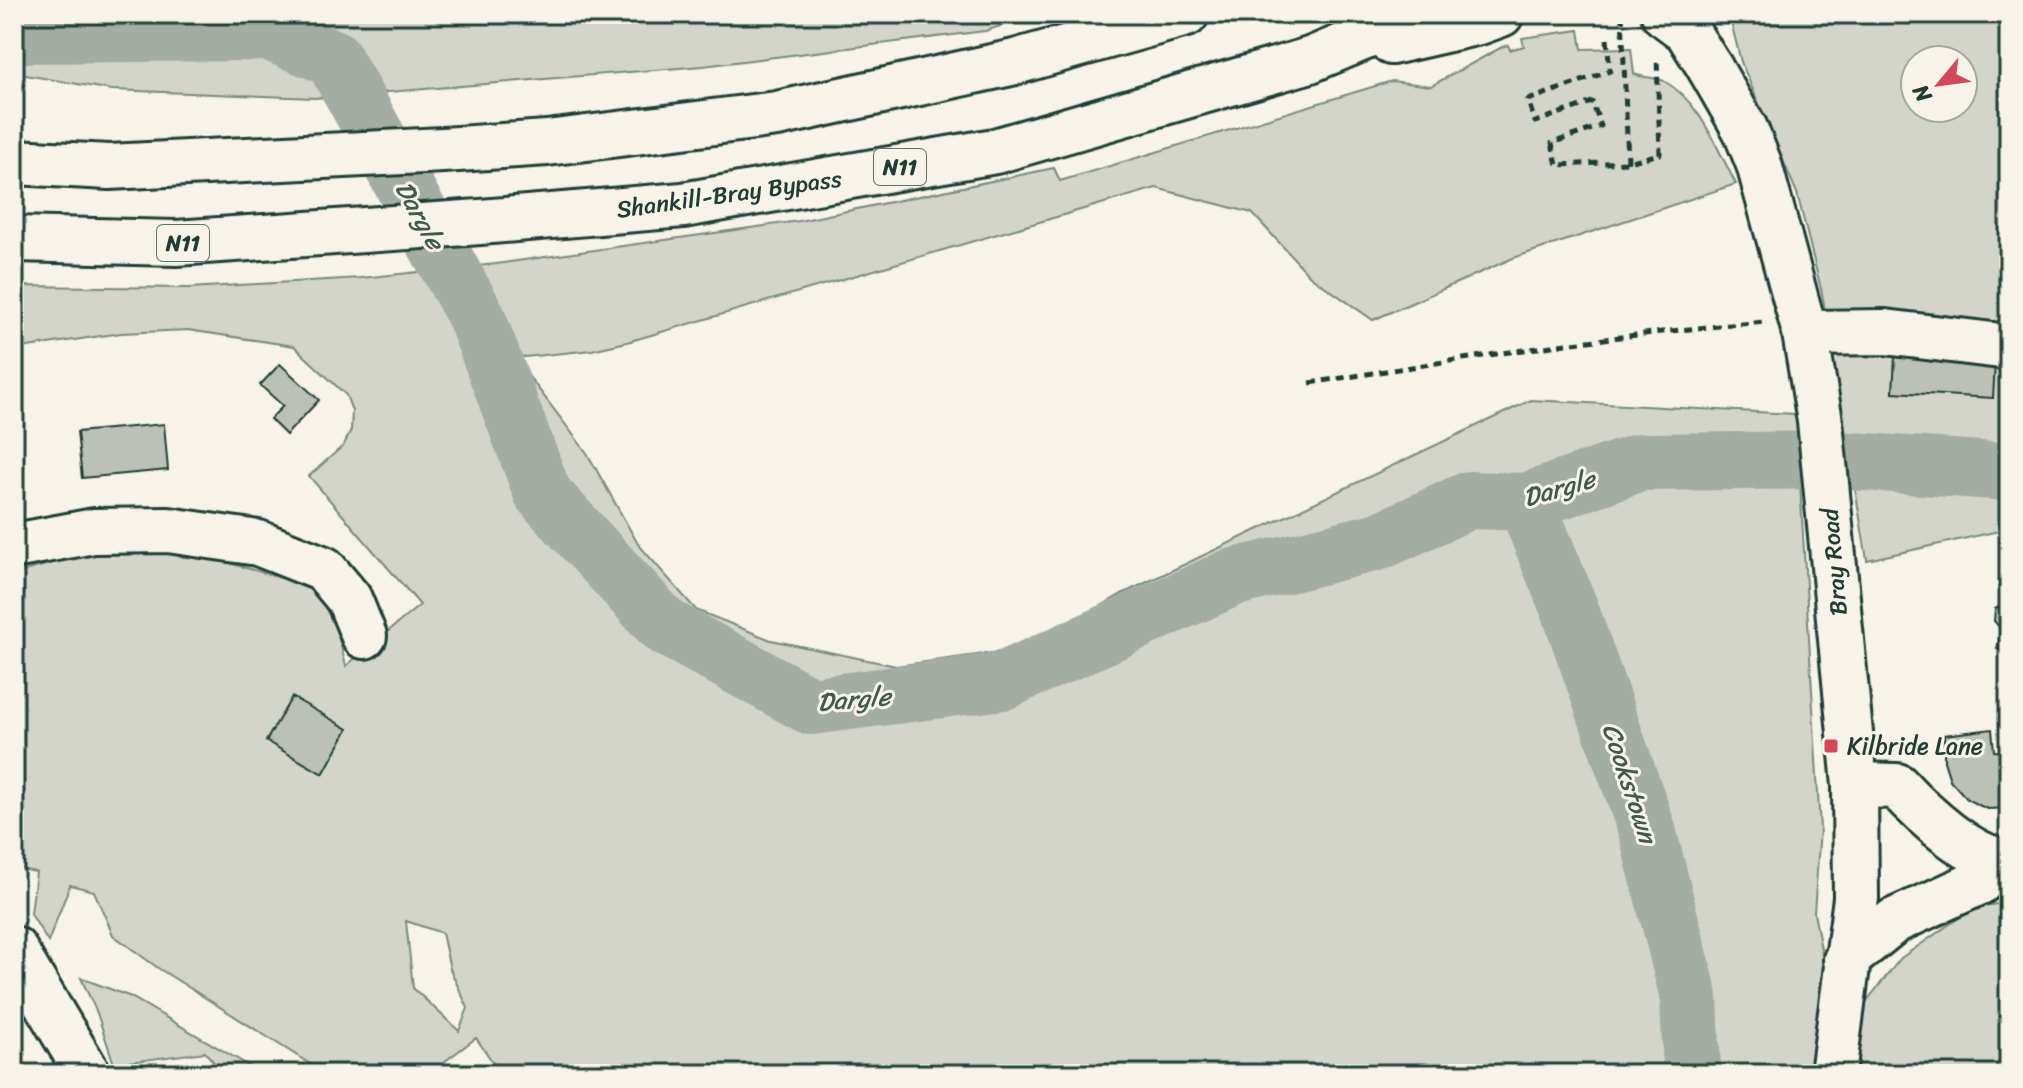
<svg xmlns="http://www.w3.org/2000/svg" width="2023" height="1088" viewBox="0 0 2023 1088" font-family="Sriracha,sans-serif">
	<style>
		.green { fill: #d3d5ca; stroke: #79897f; stroke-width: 2; fill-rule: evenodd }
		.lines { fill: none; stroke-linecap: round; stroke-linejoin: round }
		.river { stroke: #a4ada3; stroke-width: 58 }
		.building { fill: #bbc1b6; stroke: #1f3d34; stroke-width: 2 }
		.minor-casing { stroke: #1f3d34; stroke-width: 50 }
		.major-casing { stroke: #1f3d34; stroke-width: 50 }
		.highway-casing { stroke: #1f3d34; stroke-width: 50 }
		.path { stroke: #1f3d34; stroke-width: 5; stroke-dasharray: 8 6; stroke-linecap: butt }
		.minor { stroke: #f7f3e8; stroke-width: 44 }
		.major { stroke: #f7f3e8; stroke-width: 44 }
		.highway { stroke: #f7f3e8; stroke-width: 44 }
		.poi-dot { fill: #d1495b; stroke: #f7f3e8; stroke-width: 3 }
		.labels { text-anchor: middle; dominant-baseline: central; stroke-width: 6; stroke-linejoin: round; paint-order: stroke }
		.shield { fill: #f7f3e8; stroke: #60746a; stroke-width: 2 }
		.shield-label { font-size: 22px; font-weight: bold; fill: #1f3d34 }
		.street-label { font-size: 24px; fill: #1f3d34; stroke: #f7f3e8 }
		.poi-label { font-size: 24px; fill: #1f3d34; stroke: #f7f3e8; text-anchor: start }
		.water-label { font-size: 26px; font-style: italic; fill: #405950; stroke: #f7f3e8 }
	</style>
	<rect width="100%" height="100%" fill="#f7f3e8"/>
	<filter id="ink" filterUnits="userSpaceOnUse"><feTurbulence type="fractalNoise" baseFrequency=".0125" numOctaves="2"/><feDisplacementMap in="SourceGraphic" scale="16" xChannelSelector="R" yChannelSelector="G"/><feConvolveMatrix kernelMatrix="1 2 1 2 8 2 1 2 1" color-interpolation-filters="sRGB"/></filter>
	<g filter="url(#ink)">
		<path class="green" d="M14 14H1038L985 31 703 66 315 98 112 90 14 73Z
			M1729 14H2009V533L1999 531 1867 560 1822 293 1797 193 1741 62ZM1915 60H1963V108H1915Z
			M1579 30 1582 49 1631 48 1634 74C1643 78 1655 77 1664 81 1700 101 1717 149 1736 184L1513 258 1373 320 1310 276 1252 213 1156 188 627 342 592 350 515 358 587 453 638 544 696 610 771 640 896 666 1028 648 1122 594 1531 400 1796 414 1820 829 1814 913 1838 1037 1901 958 1973 908 2009 902V1074H1569L1565 1066 1537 1074H501L476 1038 444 1062 452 1074H326L158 968 113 935 94 891 70 885 48 942 31 914 36 872 14 868V574L91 552 195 553 281 578 316 592 336 627 346 666 420 605 309 476 344 445 351 430 352 411 346 395 294 346 188 330 121 333 14 349V286L189 288 361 278 496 264 799 221 1054 168 1060 181 1392 81 1431 86 1502 47 1508 45 1510 50 1524 46 1522 38ZM406 921 442 933 450 969 468 1008 459 1031 413 988Z
			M81 978 131 997 263 1074H224L205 1052 114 1064 97 1013Z"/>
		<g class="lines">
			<path class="river" d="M14 34 269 32 333 58 476 316 543 494 664 626 811 706 1003 681 1231 578 1380 541 1469 500 1526 502 1641 462 1837 460 2009 472
				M1526 502 1570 610 1647 830 1689 997 1692 1074"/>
		</g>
		<path class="building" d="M1895 357 1995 362 1993 398 1893 392Z
			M280 364 319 400 286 435 270 419 283 406 260 385Z
			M164 424 168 470 82 478 77 432Z
			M2005 587H2009V651L1997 649 2002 630 1994 621 1995 609 2006 604Z
			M292 697 348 729 323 774 266 741Z
			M1992 729 1994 751 2009 752V808L1987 809 1968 800 1950 780 1944 761V735Z"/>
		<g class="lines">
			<defs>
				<path id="minor" d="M1805 333 1885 332 2009 347
					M14 546 94 531 168 530 258 543 324 569 349 599 364 636
					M1855 785 1897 786C1920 811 1973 862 2009 861
					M14 949 88 1074
					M1846 960 1894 921 1980 882 2001 861"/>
				<path id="major" d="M1710 68 1745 129 1759 164 1805 333 1820 421 1855 785 1856 898 1833 1074"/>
				<path id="highway" d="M1664 14 1687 31 1710 68
					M1391 42 1479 22 1501 14
					M14 162 109 167 443 150 547 143 777 114 1015 62 1186 14
					M14 239 176 243 480 222 683 205 995 151 1310 60 1421 14"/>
			</defs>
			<use href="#minor" class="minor-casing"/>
			<use href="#major" class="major-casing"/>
			<use href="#highway" class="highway-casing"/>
			<path class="path" d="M1622 14 1628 162
				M1607 39 1610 71 1528 100 1535 122 1592 102 1601 126 1552 143 1557 165 1628 162 1660 154 1657 57
				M1310 383C1462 359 1613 334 1765 322"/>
			<use href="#minor" class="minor"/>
			<use href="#major" class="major"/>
			<use href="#highway" class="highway"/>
		</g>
	</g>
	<rect class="poi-dot" x="1823" y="738" width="16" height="16" rx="4"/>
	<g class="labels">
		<g class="shield">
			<rect x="874" y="149" width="52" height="36" rx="6"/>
			<rect x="157" y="225" width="52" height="36" rx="6"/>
		</g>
		<g class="shield-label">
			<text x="900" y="167">N11</text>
			<text x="183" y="243">N11</text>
		</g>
		<g class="street-label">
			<text transform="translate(729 194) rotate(-8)">Shankill-Bray Bypass</text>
			<text transform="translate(1834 562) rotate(-95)">Bray Road</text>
		</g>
		<g class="poi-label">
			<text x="1847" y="746">Kilbride Lane</text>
		</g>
		<g class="water-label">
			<text transform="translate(420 215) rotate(61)">Dargle</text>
			<text transform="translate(1559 488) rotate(-16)">Dargle</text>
			<text transform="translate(854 699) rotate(-5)">Dargle</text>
			<text transform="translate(1630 783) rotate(72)">Cookstown</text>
		</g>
	</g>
	<rect width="2023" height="1088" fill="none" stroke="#f7f3e8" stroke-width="48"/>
	<rect x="24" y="24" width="1975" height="1040" fill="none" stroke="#1f3d34" stroke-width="3" filter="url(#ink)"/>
	<g transform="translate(1939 84) rotate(241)"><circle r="38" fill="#f7f3e8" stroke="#a1aaa0" stroke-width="2"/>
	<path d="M0-6L14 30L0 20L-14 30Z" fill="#d1495b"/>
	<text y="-12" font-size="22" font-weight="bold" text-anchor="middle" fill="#1f3d34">N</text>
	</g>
</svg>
